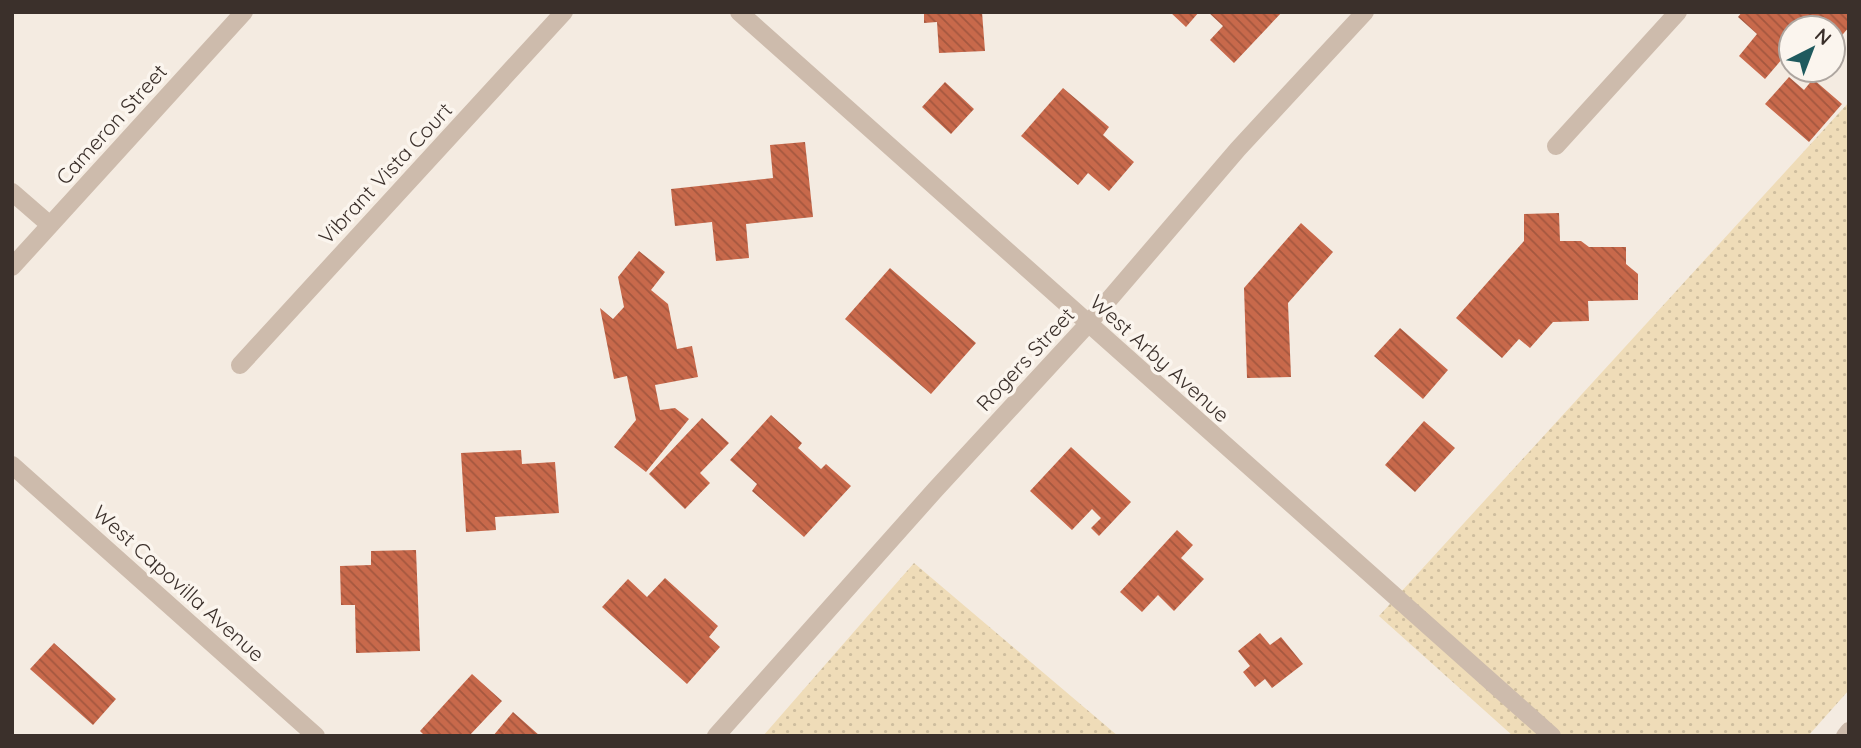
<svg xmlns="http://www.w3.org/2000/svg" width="1861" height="748" viewBox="0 0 1861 748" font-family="Quicksand,sans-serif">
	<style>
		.sand { fill: url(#sand-dots) }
		.building { fill: url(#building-back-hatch) }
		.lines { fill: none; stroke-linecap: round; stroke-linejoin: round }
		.minor { stroke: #cdbbac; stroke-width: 18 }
		.tertiary { stroke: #cdbbac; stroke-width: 18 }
		.labels { text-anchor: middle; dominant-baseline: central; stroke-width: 7; stroke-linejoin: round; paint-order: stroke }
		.street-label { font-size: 21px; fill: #3b302b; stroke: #fbf5ee }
	</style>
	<defs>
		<pattern id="sand-dots" width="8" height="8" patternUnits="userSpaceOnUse" patternTransform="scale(1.75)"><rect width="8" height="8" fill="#efdcb8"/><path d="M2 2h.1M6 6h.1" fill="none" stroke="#cebd9e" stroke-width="1.8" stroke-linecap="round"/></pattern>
		<pattern id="building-back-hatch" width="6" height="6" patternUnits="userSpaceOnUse" patternTransform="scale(1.75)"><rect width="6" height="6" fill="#c8694b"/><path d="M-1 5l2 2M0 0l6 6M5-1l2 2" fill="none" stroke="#a4573f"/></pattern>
	</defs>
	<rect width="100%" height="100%" fill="#f4ebe1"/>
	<path class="sand" d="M1849 102V690L1808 736H1513L1379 616Z
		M914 563 1118 736H763Z"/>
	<path class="building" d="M924 12H982L985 51 939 53 937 22 924 23Z
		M1170 12H1199L1186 27Z
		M1208 12H1282L1234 63 1210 40 1223 26Z
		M1742 12H1849V27L1833 46V28H1791V66L1783 58 1765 79 1739 56 1757 34 1738 17Z
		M1789 77 1804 90 1813 79 1842 104 1809 142 1765 104Z
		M945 82 974 109 951 134 922 107Z
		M1063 88 1109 127 1103 135 1134 162 1109 191 1088 173 1078 185 1021 136Z
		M805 142 813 217 746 224 749 258 716 261 712 222 675 226 671 189 773 178 770 145Z
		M1559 213 1560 241H1581L1589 247H1626V264L1638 274V300L1588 301 1589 321 1553 322 1530 348 1519 339 1502 358 1456 318 1524 241V214Z
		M1301 223 1333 252 1288 303 1291 377 1247 378 1244 288Z
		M639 251 665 272 651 290 668 304 677 349 692 346 698 377 655 385 660 410 675 408 689 419 646 472 614 447 636 420 627 376 614 379 600 308 613 319 624 307 618 277Z
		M890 268 976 343 931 394 845 319Z
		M1400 328 1448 370 1423 399 1374 356Z
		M771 415 802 443 798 448 821 469 826 464 851 486 804 537 752 491 757 484 730 460Z
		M702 418 729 443 700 473 710 483 685 509 649 474Z
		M1424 421 1455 448 1415 492 1385 465Z
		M1071 447 1131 502 1099 536 1091 528 1101 518 1092 509 1072 530 1030 491Z
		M521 450 522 464 555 462 559 513 495 517 496 530 466 532 461 453Z
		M1177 530 1193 545 1181 558 1204 579 1174 611 1158 595 1142 612 1120 592Z
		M416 550 420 651 356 653 355 605H341L340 566 371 565V551Z
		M665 578 718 626 709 637 720 647 687 684 602 607 628 579 647 597Z
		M1260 633 1270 645 1281 637 1303 664 1272 688 1265 679 1255 687 1243 672 1250 666 1238 651Z
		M54 643 116 699 93 725 30 669Z
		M472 674 502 701 469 736H425L420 731Z
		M513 712 540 736H493Z"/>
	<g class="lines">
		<path class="minor" d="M739 12 1552 736
			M1556 146 1678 12
			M12 192 50 225
			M12 267 244 12
			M240 365 564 12
			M12 465 316 736
			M716 736 935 490 1088 324 1238 149 1365 12"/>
		<path class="tertiary" d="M1845 736 1849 731"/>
	</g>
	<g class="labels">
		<g class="street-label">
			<text transform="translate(111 124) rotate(-48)">Cameron Street</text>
			<text transform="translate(385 173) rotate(-47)">Vibrant Vista Court</text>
			<text transform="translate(1160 358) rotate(42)">West Arby Avenue</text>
			<text transform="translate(1025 359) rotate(-47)">Rogers Street</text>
			<text transform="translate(179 583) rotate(42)">West Capovilla Avenue</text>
		</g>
	</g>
	<rect width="1861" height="748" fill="none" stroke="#3b302b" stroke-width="28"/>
	<g transform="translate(1812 49) rotate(42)"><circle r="33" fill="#fbf5ee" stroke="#aea6a0" stroke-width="2"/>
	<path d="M0-5L12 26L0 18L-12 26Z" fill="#1f5a5e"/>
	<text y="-10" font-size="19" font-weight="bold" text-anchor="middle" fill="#3b302b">N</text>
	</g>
</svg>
